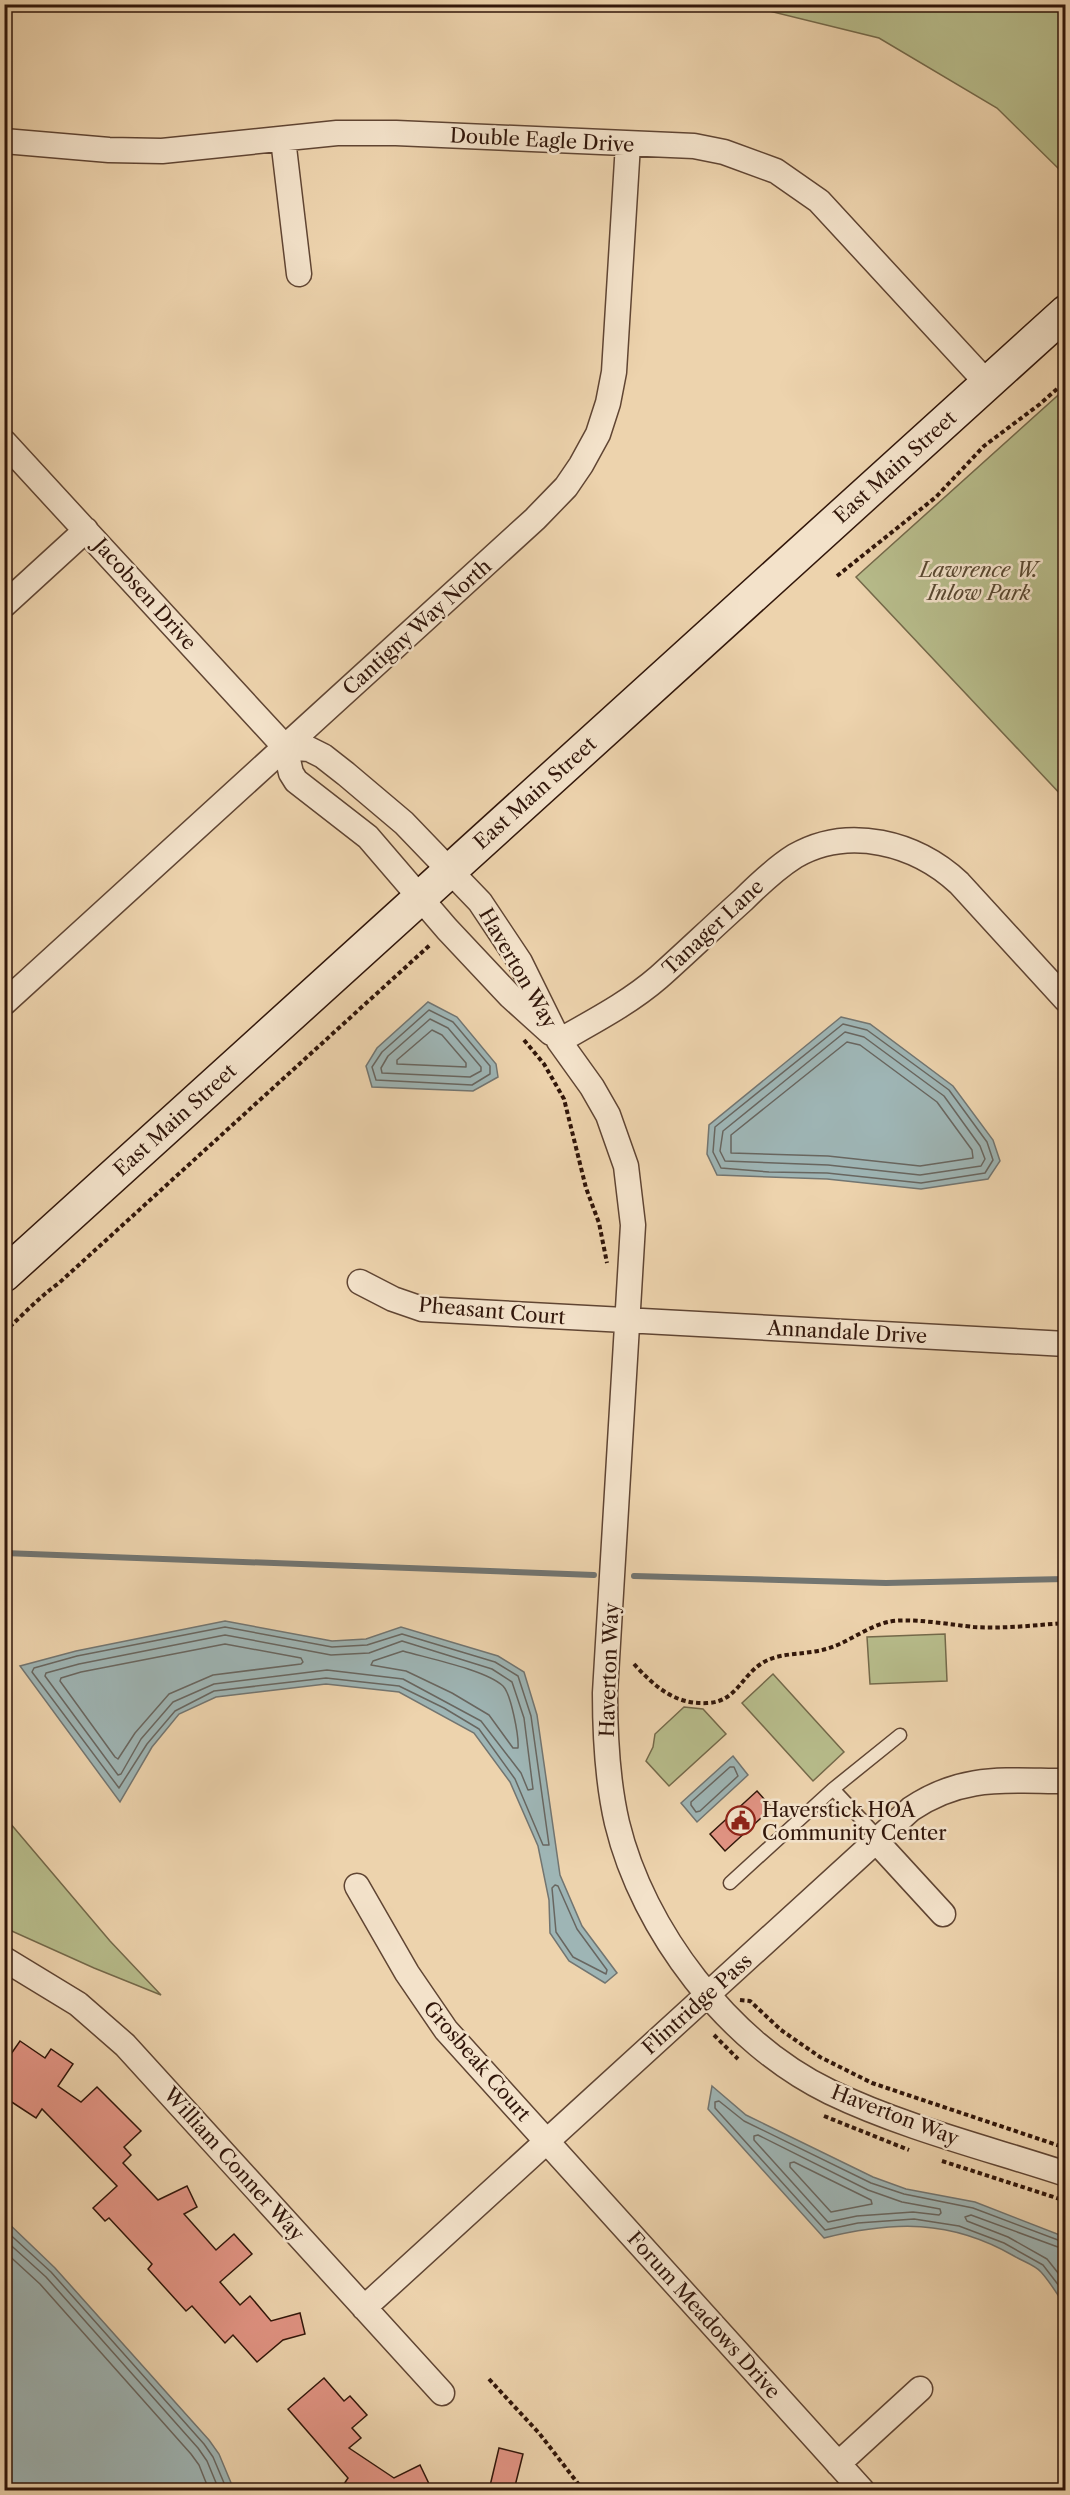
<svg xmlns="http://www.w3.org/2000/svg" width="1070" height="2495" viewBox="0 0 1070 2495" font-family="'Libre Caslon Text',serif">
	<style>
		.green { fill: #b7bc8b; stroke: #74694a; stroke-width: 1.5 }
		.water { fill: #9eb5b5; stroke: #727571; stroke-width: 1.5 }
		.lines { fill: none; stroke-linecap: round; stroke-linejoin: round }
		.shore { stroke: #686660; stroke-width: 1.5 }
		.stream { stroke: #727571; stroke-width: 6 }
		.building { fill: #e29484; stroke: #31160a; stroke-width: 1.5 }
		.lane-casing { stroke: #604533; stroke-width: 15 }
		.street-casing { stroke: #604533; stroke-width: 27 }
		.secondary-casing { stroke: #31160a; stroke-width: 36 }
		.path { stroke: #31160a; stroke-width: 4; stroke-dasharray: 4.5 3; stroke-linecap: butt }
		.lane { stroke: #f3e2ca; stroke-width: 12 }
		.street { stroke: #f3e2ca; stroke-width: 24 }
		.secondary { stroke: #f3e2ca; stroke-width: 33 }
		.labels { text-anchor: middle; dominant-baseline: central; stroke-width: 5; stroke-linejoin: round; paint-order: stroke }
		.street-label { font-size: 20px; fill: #31160a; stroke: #f3e2ca }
		.park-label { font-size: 20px; font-style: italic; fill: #594831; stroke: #f3e2ca }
		.poi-label { font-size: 20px; fill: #31160a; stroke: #f3e2ca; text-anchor: start }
	</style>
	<rect width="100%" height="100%" fill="#edd3ad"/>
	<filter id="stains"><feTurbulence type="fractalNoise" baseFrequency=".00333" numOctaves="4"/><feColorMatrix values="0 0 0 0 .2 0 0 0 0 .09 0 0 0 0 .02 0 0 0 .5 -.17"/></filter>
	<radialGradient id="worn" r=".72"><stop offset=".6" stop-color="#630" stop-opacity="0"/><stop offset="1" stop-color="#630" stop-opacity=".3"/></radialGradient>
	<path class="green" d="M745 5H1065V175L997 108 879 38Z
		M1065 389V799L856 577Z
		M945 1634 947 1681 870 1684 867 1637Z
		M773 1674 844 1752 813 1781 742 1703Z
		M684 1707 703 1709 726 1734 669 1786 646 1761 653 1747 655 1734Z
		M4 1816 110 1941 161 1995 94 1968 5 1928Z"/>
	<path class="water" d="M428 1002 457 1017 496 1064 498 1077 473 1091 372 1087 366 1066 377 1048Z
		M841 1017 870 1024 953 1086 993 1140 1000 1161 988 1179 921 1189 827 1179 717 1175 707 1154 709 1125Z
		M225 1621 332 1641 366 1639 401 1627 498 1656 524 1672 537 1715 560 1875 582 1926 617 1973 605 1983 569 1961 550 1933 549 1900 538 1846 510 1782 474 1733 399 1692 326 1684 216 1697 179 1714 152 1747 120 1802 20 1666 76 1651Z
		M733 1756 748 1775 697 1822 681 1803Z
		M712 2086 746 2115 873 2177 906 2189 975 2202 1065 2237V2306C1058 2295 1050 2282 1041 2272 1035 2265 1022 2261 1014 2256 950 2219 893 2221 824 2238L708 2109Z
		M5 2220 55 2268 209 2440 219 2454 234 2490H5Z"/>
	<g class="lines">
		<path class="shore" d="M429 1010 453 1022 490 1066V1074L472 1085 376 1080 372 1067 382 1052Z
			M430 1019 448 1028 481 1067V1071L470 1077 382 1073 381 1068 388 1056Z
			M843 1024 867 1030 949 1090 987 1142 993 1160 985 1173 921 1183 827 1173 769 1172 721 1168 713 1152 715 1127Z
			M432 1030 442 1035 466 1063V1067L397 1064V1060Z
			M845 1032 864 1037 944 1096 980 1146 985 1159 981 1166 920 1175 828 1165 725 1161 720 1151 723 1131Z
			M847 1042 860 1045 937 1102 972 1150 973 1158 920 1166 828 1156 731 1153V1135Z
			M225 1627 332 1647 367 1645 402 1634 495 1662 518 1676 531 1716 549 1845H543L515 1779 479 1729 444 1708 399 1686 326 1678 214 1691 175 1711 147 1744 119 1788 32 1672 34 1668 77 1656Z
			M225 1635 331 1655 369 1653 402 1641 492 1669 512 1682 524 1718 533 1789 528 1790 521 1773 481 1721 403 1679 327 1670 214 1684 173 1702 141 1739 121 1774 118 1775 45 1676 46 1673 79 1664Z
			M225 1644 301 1658 303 1662 301 1664 213 1675 169 1694 135 1733 118 1759 115 1757 60 1681 61 1678 81 1672Z
			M403 1651C427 1658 486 1670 503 1686 511 1694 519 1736 518 1748H513L489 1715 452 1693 406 1671 371 1665 373 1661Z
			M730 1767H734L738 1776 700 1811 696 1812 691 1805V1802Z
			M555 1885 558 1886 577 1929 607 1970 606 1974 573 1957 556 1932 552 1888Z
			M758 2135 868 2190 902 2202 940 2209 941 2213 939 2215 913 2212 857 2216 828 2222 754 2140V2136Z
			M794 2162 871 2200 872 2204 831 2212 790 2167V2163Z
			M4 2229 51 2272 204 2444 213 2457 227 2490
			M4 2239 46 2277 198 2448 207 2461 219 2490
			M1066 2243 973 2208 904 2194 871 2183 744 2121 719 2101 715 2102V2108L825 2230 858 2223 914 2219 959 2226 1004 2243 1043 2265 1066 2295
			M1066 2250 971 2215 965 2217 967 2221 1008 2237 1047 2259 1066 2283
			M4 2251 40 2284 191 2454 199 2465 209 2490"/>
		<path class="stream" d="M4 1553 594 1575
			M634 1576 886 1583 1066 1579"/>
	</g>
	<path class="building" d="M757 1791 772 1808 725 1851 710 1834Z
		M20 2041 45 2058 51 2049 73 2064 58 2086 81 2102 97 2087 141 2131 124 2147 131 2155 123 2163 158 2200 187 2186 197 2207 184 2214 216 2250 234 2234 252 2254 220 2282 240 2305 250 2296 271 2321 300 2313 305 2334 283 2340 257 2362 233 2335 225 2343 192 2306 186 2311 148 2269 152 2264 109 2218 105 2221 93 2208 117 2186 42 2109 36 2118 4 2097V2064Z
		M324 2378 344 2401 350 2396 367 2415 352 2428 361 2438 349 2448 394 2478 420 2465 432 2490H340L348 2478 288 2409Z
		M499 2448 523 2454 514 2490H489Z"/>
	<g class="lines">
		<defs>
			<path id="lane" d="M833 1789 900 1735
				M730 1883 833 1789 879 1838"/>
			<path id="street" d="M283 139 299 274
				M4 141 109 150 162 151 337 133H396L694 146 724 152 776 171 819 201 987 383
				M4 442 285 747 291 773 296 781 368 837 447 929 510 996 551 1033
				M4 605 86 530
				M285 747 309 749 323 756 346 774 404 823 480 902 520 962 559 1041 592 1087 608 1115 626 1166 633 1225 605 1693C605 1736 607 1780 617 1823 643 1931 729 2043 830 2092 905 2128 987 2148 1066 2174
				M4 1003 535 519 566 487 581 465 598 434 608 403 614 372 628 144
				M559 1041C594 1021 629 1003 659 977 687 952 715 925 743 900 759 884 776 868 795 856 849 825 916 843 959 883L1066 1000
				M360 1282 393 1299 422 1309 1066 1344
				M876 1841 943 1914
				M357 1886 407 1973 446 2030 862 2490
				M4 1959 78 2004 125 2045 442 2393
				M364 2308 911 1809C963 1774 1006 1781 1066 1781
				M838 2464 920 2389"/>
			<path id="secondary" d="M4 1275 1066 312"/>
		</defs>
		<use href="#lane" class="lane-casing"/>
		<use href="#street" class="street-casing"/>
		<use href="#secondary" class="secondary-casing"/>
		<path class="path" d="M837 576 936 497 984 446 1040 404 1066 381
			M524 1040 544 1064 564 1099 586 1188 599 1223 607 1263
			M4 1332C23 1315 38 1298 59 1283L431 944
			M634 1664C654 1686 675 1705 707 1703 737 1702 741 1675 764 1662 781 1652 806 1655 826 1649 848 1643 866 1627 888 1622 908 1617 953 1625 974 1627 1004 1629 1036 1625 1066 1623
			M740 2000 750 2001 781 2030 820 2057 872 2083 1066 2148
			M714 2035 738 2059
			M824 2116 909 2150
			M942 2161 1066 2201
			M489 2379 539 2433 583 2490"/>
		<use href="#lane" class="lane"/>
		<use href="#street" class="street"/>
		<use href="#secondary" class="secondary"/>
	</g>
	<defs>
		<symbol id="civic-ring" viewBox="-11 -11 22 22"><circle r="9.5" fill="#f3e2ca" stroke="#8f2418" stroke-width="1.5"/><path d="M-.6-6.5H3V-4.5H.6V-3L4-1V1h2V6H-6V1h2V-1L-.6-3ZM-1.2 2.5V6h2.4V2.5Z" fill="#8f2418"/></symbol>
	</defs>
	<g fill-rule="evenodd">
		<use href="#civic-ring" x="724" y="1804" width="33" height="33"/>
	</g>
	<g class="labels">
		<g class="street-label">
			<text transform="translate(542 140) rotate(3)">Double Eagle Drive</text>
			<text transform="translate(895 467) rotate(-42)">East Main Street</text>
			<text transform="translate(145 594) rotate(48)">Jacobsen Drive</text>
			<text transform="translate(417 627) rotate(-42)">Cantigny Way North</text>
			<text transform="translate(535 793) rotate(-42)">East Main Street</text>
			<text transform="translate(713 927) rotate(-43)">Tanager Lane</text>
			<text transform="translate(518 968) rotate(60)">Haverton Way</text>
			<text transform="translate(175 1120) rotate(-42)">East Main Street</text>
			<text transform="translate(492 1311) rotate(5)">Pheasant Court</text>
			<text transform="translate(847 1332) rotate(3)">Annandale Drive</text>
			<text transform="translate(609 1670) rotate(-88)">Haverton Way</text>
			<text transform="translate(697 2004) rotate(-42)">Flintridge Pass</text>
			<text transform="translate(477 2061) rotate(49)">Grosbeak Court</text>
			<text transform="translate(895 2115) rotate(21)">Haverton Way</text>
			<text transform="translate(234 2164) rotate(48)">William Conner Way</text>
			<text transform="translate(704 2315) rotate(48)">Forum Meadows Drive</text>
		</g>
		<g class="park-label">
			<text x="979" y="570">Lawrence W.<tspan x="979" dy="23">Inlow Park</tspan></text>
		</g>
		<g class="poi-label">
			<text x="762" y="1810">Haverstick HOA<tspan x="762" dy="23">Community Center</tspan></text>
		</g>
	</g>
	<rect width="1070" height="2495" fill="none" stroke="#edd3ad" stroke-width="24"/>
	<rect x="6" y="6" width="1058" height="2483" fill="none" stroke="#31160a" stroke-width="3"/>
	<rect x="12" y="12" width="1046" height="2471" fill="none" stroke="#31160a" stroke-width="1.5"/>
	<rect width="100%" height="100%" filter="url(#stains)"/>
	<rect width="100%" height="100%" fill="url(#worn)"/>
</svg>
